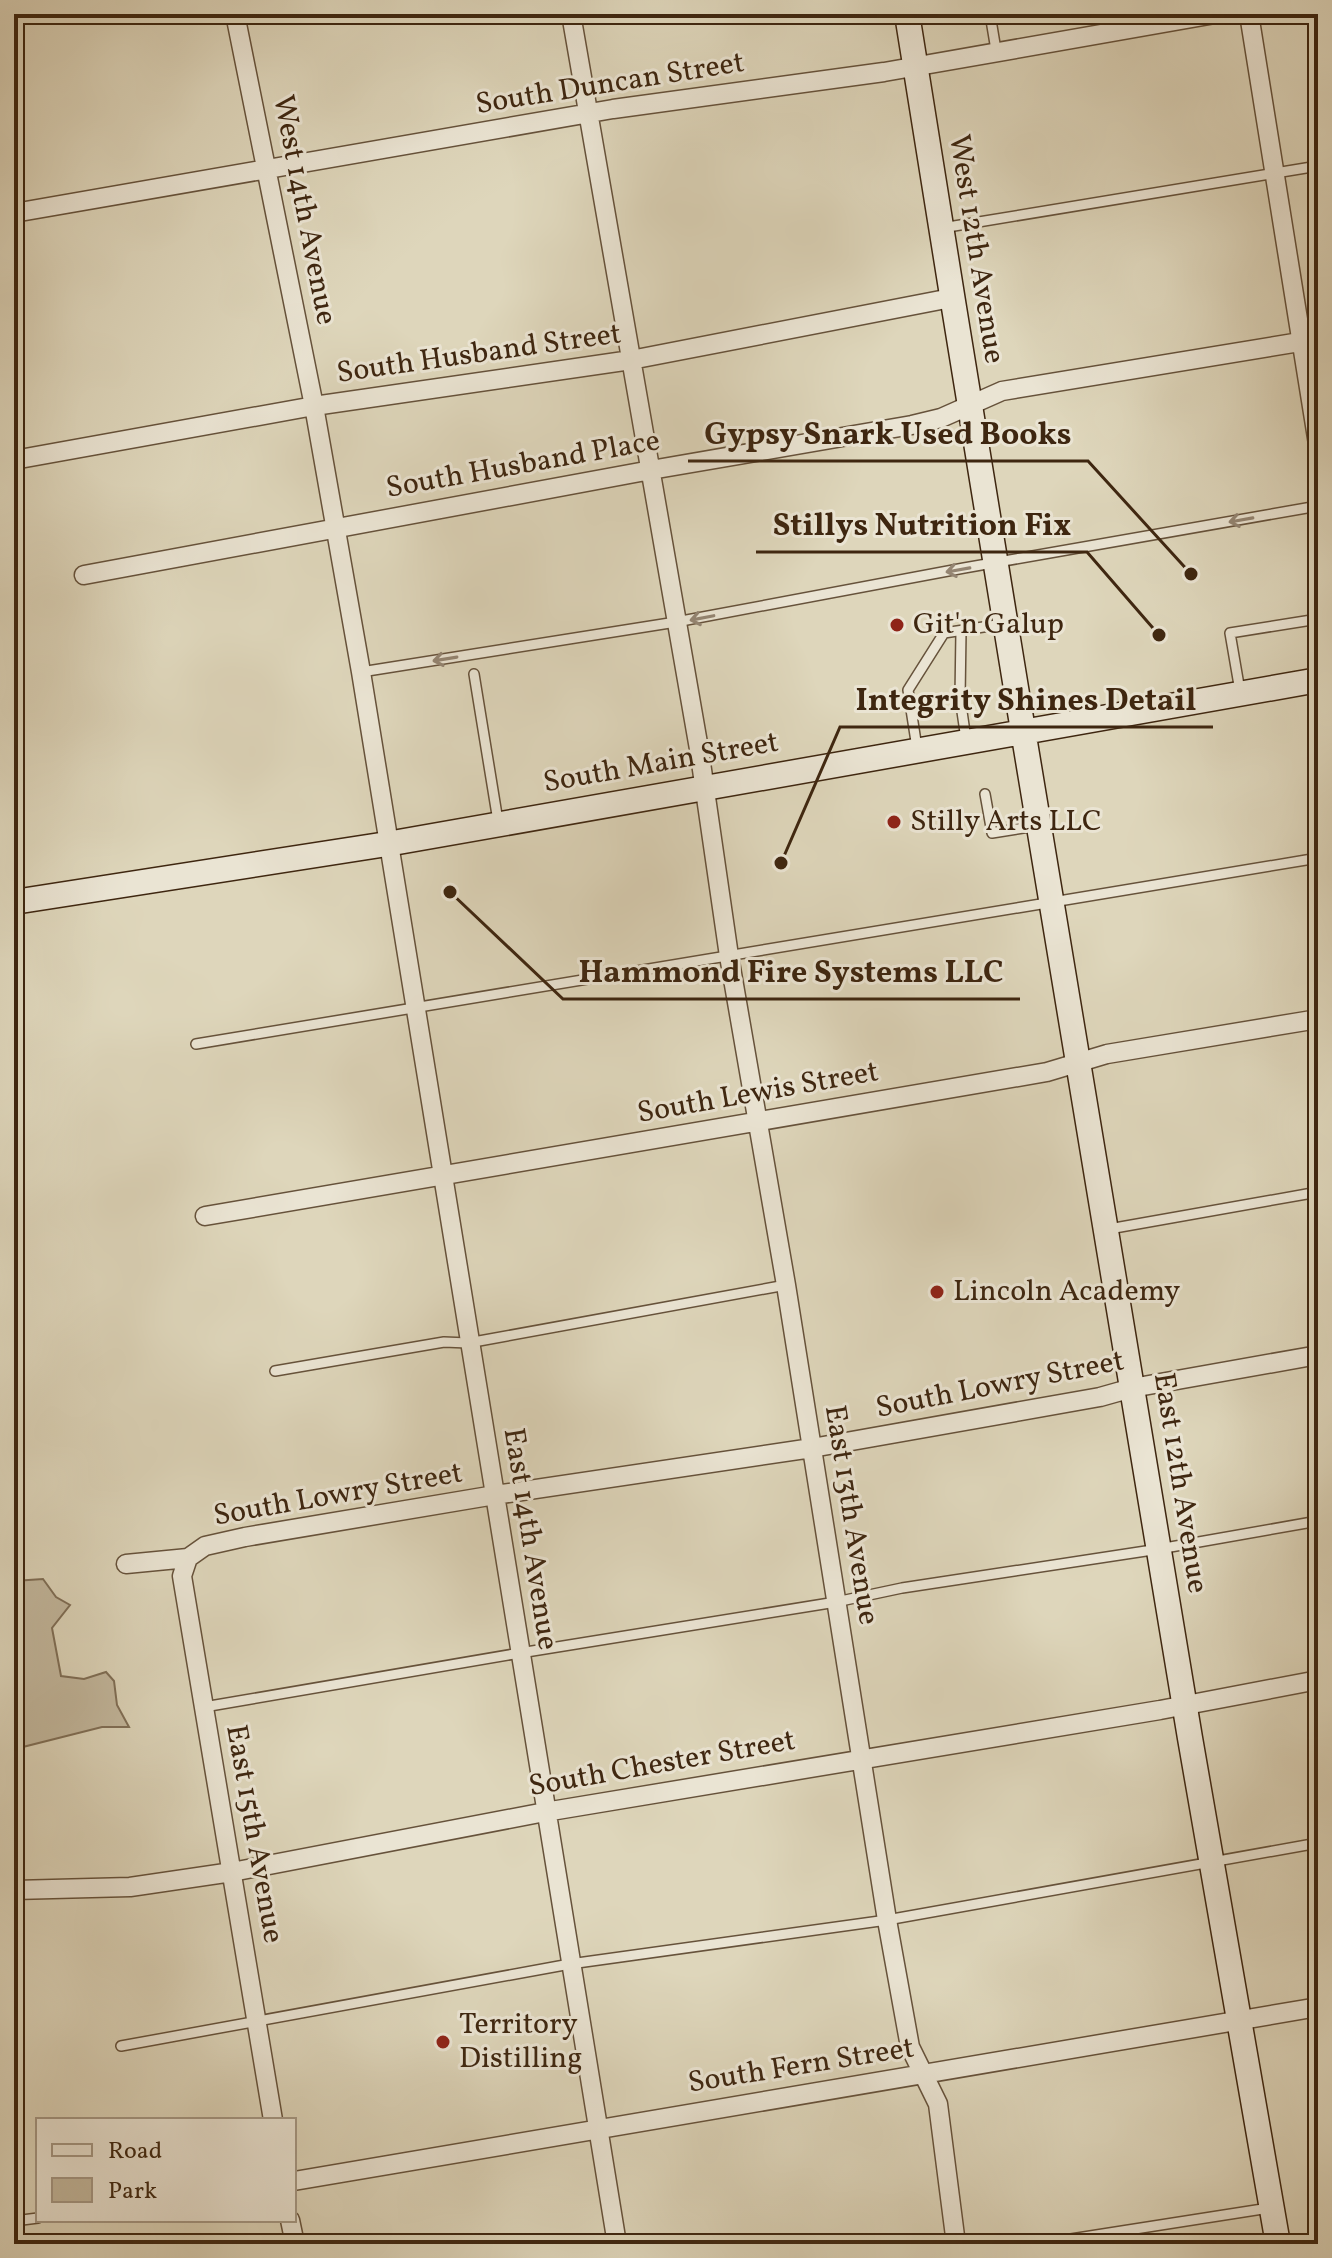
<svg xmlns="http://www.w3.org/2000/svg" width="1332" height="2258" viewBox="0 0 1332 2258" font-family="Vollkorn,serif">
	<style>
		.green { fill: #c3b89e; stroke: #806f57; stroke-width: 2 }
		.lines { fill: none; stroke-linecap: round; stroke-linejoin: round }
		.service-casing { stroke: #66523b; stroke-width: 12 }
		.minor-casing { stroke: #66523b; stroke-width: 21 }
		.secondary-casing { stroke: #3e2610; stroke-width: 27 }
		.service { stroke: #eae4d3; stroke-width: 9 }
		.minor { stroke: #eae4d3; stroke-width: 18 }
		.secondary { stroke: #eae4d3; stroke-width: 24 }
		.oneway { stroke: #948572 }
		.poi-dot { fill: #8f2418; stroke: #eae4d3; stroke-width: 3 }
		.labels { text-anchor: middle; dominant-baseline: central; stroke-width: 6; stroke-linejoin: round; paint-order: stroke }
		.street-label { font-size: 30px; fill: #3e2610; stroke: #eae4d3 }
		.poi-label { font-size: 30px; fill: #3e2610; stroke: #eae4d3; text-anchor: start }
		.leader { fill: none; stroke: #3e2610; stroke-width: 3 }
		.callout-dot { fill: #3e2610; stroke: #eae4d3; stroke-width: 3 }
		.callout-label { font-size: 32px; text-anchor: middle; font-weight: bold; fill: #3e2610; stroke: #eae4d3; stroke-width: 6; stroke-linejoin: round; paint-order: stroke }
	</style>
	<rect width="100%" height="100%" fill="#ded6bb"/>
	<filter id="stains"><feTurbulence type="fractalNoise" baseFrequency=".0025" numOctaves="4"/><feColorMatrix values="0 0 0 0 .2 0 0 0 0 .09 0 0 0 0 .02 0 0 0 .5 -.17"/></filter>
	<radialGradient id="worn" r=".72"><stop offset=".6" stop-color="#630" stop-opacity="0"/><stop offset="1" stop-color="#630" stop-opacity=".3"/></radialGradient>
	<path class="green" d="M43 1579 56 1597 70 1605 52 1628 61 1676 84 1679 106 1672 114 1681 117 1705 129 1727H102L19 1748 14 1752V1581Z"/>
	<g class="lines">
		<defs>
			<path id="service" d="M990 14 996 50
				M942 228 1318 166
				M961 631 960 698 966 739
				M361 672 676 622 964 568 1318 506
				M474 674 498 821
				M1240 691 1230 633 1318 619
				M917 748 908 690 944 633 1003 624
				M985 794 992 833 1036 826
				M196 1044 1318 858
				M1109 1229 1318 1192
				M275 1371 444 1342 468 1343 786 1285
				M204 1707 520 1653 836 1602 902 1588 1159 1549 1318 1521
				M121 2046 570 1964 887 1920 1318 1843
				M14 2221 38 2218
				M1039 2244 1269 2208"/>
			<path id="minor" d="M235 14 314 406 361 672 617 2244
				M571 14 699 749 729 956 786 1285 887 1920 910 2047 938 2104 956 2244
				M1249 14 1318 444
				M14 213 613 109 884 72 1215 14
				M14 460 314 406 631 360 951 298
				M84 575 651 470 912 425 941 418 1002 391 1318 339
				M205 1216 1047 1072 1107 1054 1318 1019
				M188 1558 182 1576 273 2120
				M126 1564 188 1558 205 1546 245 1537 495 1495 812 1448 1100 1397 1132 1388 1318 1355
				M14 1890 130 1887 232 1872 545 1812 1160 1710 1318 1680
				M294 2181 1318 2007
				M290 2220 295 2244"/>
			<path id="secondary" d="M907 14C942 239 980 463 1016 688L1190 1738 1278 2244
				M14 902 387 844 1318 680"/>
		</defs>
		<use href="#service" class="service-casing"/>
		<use href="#minor" class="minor-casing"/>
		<use href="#secondary" class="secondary-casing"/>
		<use href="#service" class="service"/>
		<use href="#minor" class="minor"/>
		<use href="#secondary" class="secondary"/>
	</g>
	<defs><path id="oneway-shaft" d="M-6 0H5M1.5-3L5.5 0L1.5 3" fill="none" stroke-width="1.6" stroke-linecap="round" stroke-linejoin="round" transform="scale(2)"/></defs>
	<g class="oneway">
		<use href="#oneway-shaft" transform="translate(1241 520) rotate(170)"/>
		<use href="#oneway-shaft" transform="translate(958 570) rotate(170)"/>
		<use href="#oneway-shaft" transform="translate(702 618) rotate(169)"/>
		<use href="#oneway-shaft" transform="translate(445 659) rotate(171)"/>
	</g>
	<g class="poi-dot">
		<circle cx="897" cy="625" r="8"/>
		<circle cx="894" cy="822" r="8"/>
		<circle cx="937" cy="1292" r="8"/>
		<circle cx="443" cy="2042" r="8"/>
	</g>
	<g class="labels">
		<g class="street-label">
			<text transform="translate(610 84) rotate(-9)">South Duncan Street</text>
			<text transform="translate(304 210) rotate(79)">West 14th Avenue</text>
			<text transform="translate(976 249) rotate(81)">West 12th Avenue</text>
			<text transform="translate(479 354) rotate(-8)">South Husband Street</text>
			<text transform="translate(523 465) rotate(-10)">South Husband Place</text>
			<text transform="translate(661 763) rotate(-10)">South Main Street</text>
			<text transform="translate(758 1093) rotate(-10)">South Lewis Street</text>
			<text transform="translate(1000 1385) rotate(-11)">South Lowry Street</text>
			<text transform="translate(1180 1483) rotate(81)">East 12th Avenue</text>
			<text transform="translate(338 1495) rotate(-10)">South Lowry Street</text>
			<text transform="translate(851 1515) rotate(81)">East 13th Avenue</text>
			<text transform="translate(530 1539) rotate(81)">East 14th Avenue</text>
			<text transform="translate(662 1764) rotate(-10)">South Chester Street</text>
			<text transform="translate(254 1834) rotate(80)">East 15th Avenue</text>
			<text transform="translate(801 2066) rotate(-9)">South Fern Street</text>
		</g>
		<g class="poi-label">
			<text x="913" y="625">Git'n Galup</text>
			<text x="910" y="822">Stilly Arts LLC</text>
			<text x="953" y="1292">Lincoln Academy</text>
			<text x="459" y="2025">Territory<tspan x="459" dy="34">Distilling</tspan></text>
		</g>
	</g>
	<path class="leader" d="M1191 574L1088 461H688M1159 635L1087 552H756M781 863L840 727H1213M450 892L563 999H1020"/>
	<g class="callout-dot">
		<circle cx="1191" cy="574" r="8"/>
		<circle cx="1159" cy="635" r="8"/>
		<circle cx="781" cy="863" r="8"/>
		<circle cx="450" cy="892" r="8"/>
	</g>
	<g class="callout-label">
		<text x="888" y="444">Gypsy Snark Used Books</text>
		<text x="922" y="535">Stillys Nutrition Fix</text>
		<text x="1026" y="710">Integrity Shines Detail</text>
		<text x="791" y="982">Hammond Fire Systems LLC</text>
	</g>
	<rect width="1332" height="2258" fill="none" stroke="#ded6bb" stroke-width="48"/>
	<rect x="16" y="16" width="1300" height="2226" fill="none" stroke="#3e2610" stroke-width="4"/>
	<rect x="24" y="24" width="1284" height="2210" fill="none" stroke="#3e2610" stroke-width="2"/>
	<rect x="36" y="2118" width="260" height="104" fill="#eae4d3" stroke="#a59885" stroke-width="2"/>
	<rect x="52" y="2144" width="40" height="12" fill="#eae4d3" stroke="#a59885" stroke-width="2"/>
	<text x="108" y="2158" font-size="24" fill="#3e2610">Road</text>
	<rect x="52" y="2178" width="40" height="24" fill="#c3b89e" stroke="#a59885" stroke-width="2"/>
	<text x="108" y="2198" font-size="24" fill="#3e2610">Park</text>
	<rect width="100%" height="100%" filter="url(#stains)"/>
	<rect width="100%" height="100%" fill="url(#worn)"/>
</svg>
